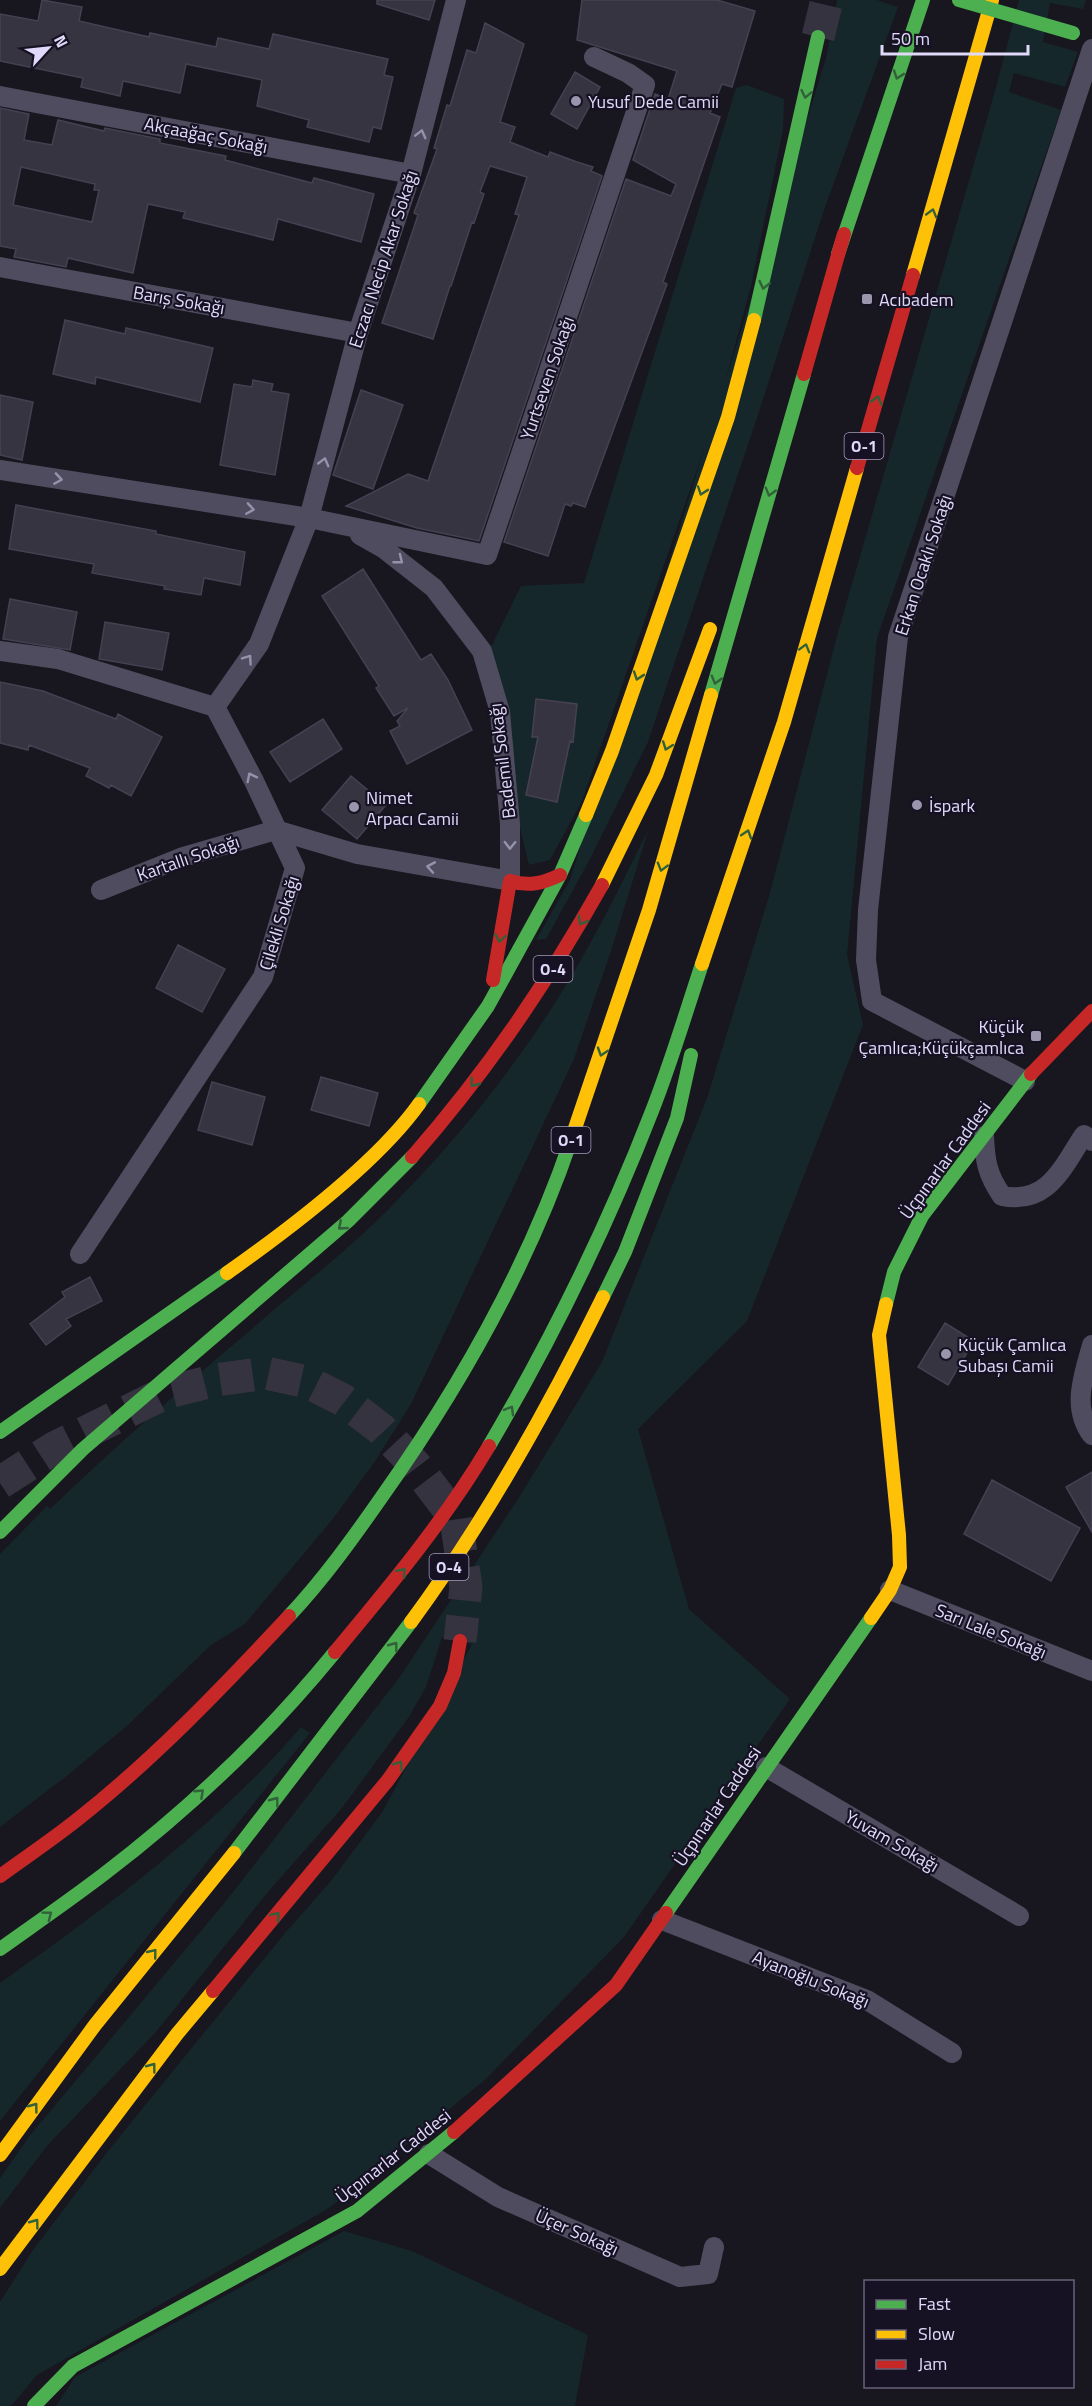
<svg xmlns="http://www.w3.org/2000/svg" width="1092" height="2406" viewBox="0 0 1092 2406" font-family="'Titillium Web',sans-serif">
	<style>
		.green { fill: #15272a }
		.building { fill: #373441; stroke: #464152; stroke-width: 1.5; fill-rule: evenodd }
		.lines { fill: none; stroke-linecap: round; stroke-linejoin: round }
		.highway-tunnel { stroke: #363340; stroke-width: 33; stroke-dasharray: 33 16; stroke-linecap: butt }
		.street { stroke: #4e4c5e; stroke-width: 20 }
		.fast { stroke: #4caf50; stroke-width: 14 }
		.slow { stroke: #ffc107; stroke-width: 14 }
		.jam { stroke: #c62828; stroke-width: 14 }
		.fast-bridge { stroke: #4caf50; stroke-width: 14 }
		.oneway { stroke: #31603a }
		.oneway2 { stroke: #9792ac }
		.poi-dot { fill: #9a95ad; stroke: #161223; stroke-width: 2 }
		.labels { text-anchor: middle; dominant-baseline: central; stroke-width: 4.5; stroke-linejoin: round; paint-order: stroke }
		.shield { fill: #161223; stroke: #a39dba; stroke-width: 1.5 }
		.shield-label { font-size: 16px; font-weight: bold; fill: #e0d9fa }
		.poi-label { font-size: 18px; fill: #e0d9fa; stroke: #161223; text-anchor: start }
		.street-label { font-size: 18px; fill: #e0d9fa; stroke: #161223 }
	</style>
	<rect width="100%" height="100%" fill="#18161f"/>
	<path class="green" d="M837 0H877L898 7 824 210 757 418 648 742 589 861 546 939 536 940 570 880 826 58Z
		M1019 0H1086L1083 9 1050 3 1043 42 1078 52 1065 87 1014 73 1009 92 1061 110 877 638 847 955 863 1025 747 1321 638 1429 689 1609 790 1699 624 1937 486 2079 329 2208 37 2375 11 2406H0V2302L33 2250 108 2151 285 1933 331 1881 383 1811 472 1644 442 1637 426 1687 409 1717 342 1808 268 1892 156 2032 47 2146 0 2208V2178L31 2134 226 1901 399 1678 518 1499 602 1362 707 1098 770 893 838 632 995 91Z
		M747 85 784 99 783 130 751 286 717 412 582 801 550 860 529 865 481 667 521 586 584 583 736 88Z
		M649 828 611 951 574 1059 411 1404 374 1463 332 1520 245 1624 211 1645 127 1726 68 1775 0 1827V1554L47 1506 50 1509C116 1446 184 1386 253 1328 304 1283 358 1243 404 1193 463 1132 518 1063 563 990 595 938 622 883 649 828Z
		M301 1727 310 1733 0 2121V1983C107 1907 215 1827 301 1727Z
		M344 2231 412 2251 588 2335 575 2406H56L75 2377Z"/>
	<path class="building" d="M42 0 82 7 79 21 149 37 150 33 216 47 218 38 269 49 273 34 388 59 384 75 393 77 381 129 373 127 369 142 307 127 309 120 257 106 262 80 186 64 180 93 123 81 120 96 81 87 83 78 0 61V14L38 21Z
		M377 0H435L429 20 377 4Z
		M582 0H717L755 11 732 87 722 84 710 113 720 117 663 282 667 284 585 507 573 503 571 506 565 504 548 556 504 542 626 179 671 196 676 184 633 160 655 94 668 99 677 71 577 40Z
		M485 23 524 44 500 122 515 127 510 142 548 157 550 152 577 162 593 167 591 171 602 176 479 541 417 528 346 506 408 474 428 481 519 215 515 214 527 177 490 166 480 192 484 194 474 223 472 222 451 286H450L433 339 382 323 418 215 414 213 437 149 434 148 447 105 450 106 467 50 476 53Z
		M575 72 600 87 577 129 551 114Z
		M0 108 29 114 24 140 52 145 58 120 104 131 105 128 160 139V143L226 156 225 160 312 183 314 178 374 194 361 242 278 219 273 240 183 218 185 212 148 204 133 273 68 258 66 267 14 257 16 249 0 246ZM21 167 95 184 94 190H99L92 222 13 205Z
		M65 320 125 334 126 328 213 348 200 402 96 377 95 384 53 374Z
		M253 380 273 384 271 391 289 394 275 475 220 465 234 384 252 387Z
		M361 390 403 405 373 489 333 475Z
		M0 395 33 402 22 460 0 455Z
		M16 505 156 531V534L245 552 240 585 204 578 201 595 164 589 165 586 92 573 94 564 9 549Z
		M363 569 421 660 431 654 448 680 472 730 407 764 390 731 400 726 397 721 408 708 394 716 376 688 379 686 322 596Z
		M10 599 77 612 70 650 3 639Z
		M105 622 169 633 162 670 99 659Z
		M0 682 43 691 116 719 118 714 162 737 131 796 111 785 109 788 86 776 90 768 29 745 28 750 0 743Z
		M536 699 577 704 573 742 570 741 557 802 526 795 538 737H532Z
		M323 719 342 749 290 782 270 752Z
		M351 776 386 805 357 839 322 810Z
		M178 945 225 969 202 1012 156 988Z
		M321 1077 378 1093 369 1126 311 1110Z
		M212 1082 265 1097 252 1145 198 1130Z
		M90 1277 102 1301 66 1319 71 1326 46 1345 30 1324 65 1297 62 1292Z
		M945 1323 974 1341 948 1385 918 1367Z
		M1092 1472V1532L1066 1487Z
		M992 1480 1080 1528 1051 1581 964 1534Z"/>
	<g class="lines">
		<path class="highway-tunnel" d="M818 37 827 0
			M0 1483 54 1448 165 1393 216 1380 266 1373 307 1382 343 1400 381 1429 415 1465 456 1519 466 1587 460 1641"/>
		<path class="street" d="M0 96 411 174
			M0 267 358 333
			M0 470 309 518 487 555 645 85 628 73 594 57
			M0 651 58 659 215 707 254 781 295 868 263 977 80 1254
			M215 707 259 644 309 518 358 333 411 174 456 0
			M276 830 357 854 510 881V824L500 712 482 651 434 588 383 548 360 535
			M101 890 183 857 276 830
			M1025 1081 872 1001 866 960 868 910 898 637 1092 49
			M984 1136C985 1161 987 1174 1002 1196 1048 1205 1062 1168 1084 1135L1092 1141
			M1092 1345C1084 1375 1071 1407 1092 1435
			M890 1590 1092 1671
			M766 1767 1019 1916
			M662 1920 867 2000 952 2053
			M429 2154 498 2197 680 2277 708 2274 714 2247"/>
		<path class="fast" d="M838 254 923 0
			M754 320 818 37
			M711 695 804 374
			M419 1104 488 1006 560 875 586 815
			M603 1297 625 1252 677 1118 691 1055
			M886 1304 894 1272 922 1216 1031 1074
			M0 1432 227 1273
			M489 1446C552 1339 607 1227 652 1111 671 1063 686 1012 702 964
			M0 1532 83 1449 348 1221 412 1157
			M289 1616C323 1580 353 1538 381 1498 459 1388 528 1267 571 1140
			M234 1853 411 1622
			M666 1913 871 1618
			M0 1949C35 1924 70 1900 104 1874 188 1810 268 1734 335 1652
			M34 2406 73 2366 357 2211 454 2132"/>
		<path class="slow" d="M913 275 992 0
			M586 815 612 751 728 417 754 320
			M602 885 656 775 710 629
			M702 964 784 722 857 468
			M571 1140 649 910 711 695
			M227 1273C288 1230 376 1164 419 1104
			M871 1618 890 1590 900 1567 899 1535 879 1335 886 1304
			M411 1622C486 1520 547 1411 603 1297
			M0 2155 95 2025 234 1853
			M0 2269 177 2034 213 1991"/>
		<path class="jam" d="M804 374 844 234
			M857 468 913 275
			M493 980 510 881C529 887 543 883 560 875
			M1031 1074 1092 1011
			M412 1157C488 1070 545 986 602 885
			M335 1652C390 1586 445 1520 489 1446
			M0 1876C26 1857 53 1839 78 1819 154 1759 222 1688 289 1616
			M213 1991 388 1780 440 1706 454 1673 460 1641
			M454 2132 616 1985 666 1913"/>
		<path class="fast-bridge" d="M959 0 1073 33"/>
	</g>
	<defs><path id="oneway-chevron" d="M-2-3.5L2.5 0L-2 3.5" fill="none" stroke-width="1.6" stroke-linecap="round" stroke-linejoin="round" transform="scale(1.5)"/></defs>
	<g class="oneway">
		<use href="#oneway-chevron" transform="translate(898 75) rotate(109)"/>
		<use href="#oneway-chevron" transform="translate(806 94) rotate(102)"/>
		<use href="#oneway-chevron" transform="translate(932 213) rotate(-74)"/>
		<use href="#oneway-chevron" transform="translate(764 285) rotate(103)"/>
		<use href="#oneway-chevron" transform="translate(877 400) rotate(-74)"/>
		<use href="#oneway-chevron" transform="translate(702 491) rotate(109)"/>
		<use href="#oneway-chevron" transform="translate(770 492) rotate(106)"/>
		<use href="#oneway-chevron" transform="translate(805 648) rotate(-74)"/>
		<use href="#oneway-chevron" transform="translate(638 676) rotate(109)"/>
		<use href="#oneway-chevron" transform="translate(716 680) rotate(106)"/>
		<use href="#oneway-chevron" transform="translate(667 746) rotate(110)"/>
		<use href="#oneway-chevron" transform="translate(747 834) rotate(-72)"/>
		<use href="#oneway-chevron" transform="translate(662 867) rotate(106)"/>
		<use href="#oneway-chevron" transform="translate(582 921) rotate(119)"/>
		<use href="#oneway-chevron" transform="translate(500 938) rotate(100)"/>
		<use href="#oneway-chevron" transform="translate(602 1052) rotate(108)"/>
		<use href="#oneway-chevron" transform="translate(474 1083) rotate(127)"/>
		<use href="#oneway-chevron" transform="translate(342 1226) rotate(139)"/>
		<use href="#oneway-chevron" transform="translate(510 1410) rotate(-60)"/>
		<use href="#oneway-chevron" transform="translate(402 1572) rotate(-51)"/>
		<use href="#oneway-chevron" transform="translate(394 1646) rotate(-53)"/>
		<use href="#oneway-chevron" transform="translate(399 1765) rotate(-54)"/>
		<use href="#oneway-chevron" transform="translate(200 1793) rotate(-43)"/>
		<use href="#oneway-chevron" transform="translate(275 1801) rotate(-53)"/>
		<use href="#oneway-chevron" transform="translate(48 1915) rotate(-37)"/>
		<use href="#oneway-chevron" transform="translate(276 1916) rotate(-50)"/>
		<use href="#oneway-chevron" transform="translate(153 1953) rotate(-51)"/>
		<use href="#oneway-chevron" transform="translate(152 2067) rotate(-53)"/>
		<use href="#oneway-chevron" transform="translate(34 2107) rotate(-53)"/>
		<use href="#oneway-chevron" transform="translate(35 2223) rotate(-53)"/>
	</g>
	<g class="oneway2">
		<use href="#oneway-chevron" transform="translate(421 134) rotate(-76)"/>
		<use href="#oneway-chevron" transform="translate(324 462) rotate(-75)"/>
		<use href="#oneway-chevron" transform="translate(58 479) rotate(9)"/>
		<use href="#oneway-chevron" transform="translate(250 509) rotate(9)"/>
		<use href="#oneway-chevron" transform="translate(399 560) rotate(38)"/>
		<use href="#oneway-chevron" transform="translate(248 659) rotate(-55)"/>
		<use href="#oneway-chevron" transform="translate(251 777) rotate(-117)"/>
		<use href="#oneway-chevron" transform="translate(510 845) rotate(91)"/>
		<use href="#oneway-chevron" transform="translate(431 867) rotate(-170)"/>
	</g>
	<g class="poi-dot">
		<circle cx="576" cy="101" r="6"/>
		<rect x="861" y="293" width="12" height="12" rx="3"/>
		<circle cx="917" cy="805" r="6"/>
		<circle cx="354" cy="807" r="6"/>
		<rect x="1030" y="1030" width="12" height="12" rx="3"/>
		<circle cx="946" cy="1354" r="6"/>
	</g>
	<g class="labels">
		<g class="shield">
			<rect x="844.5" y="433" width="39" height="26" rx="4.5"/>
			<rect x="533.5" y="956" width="39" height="26" rx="4.5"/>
			<rect x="551.5" y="1127" width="39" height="26" rx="4.5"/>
			<rect x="429.5" y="1554" width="39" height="26" rx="4.5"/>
		</g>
		<g class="shield-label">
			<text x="864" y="446">O-1</text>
			<text x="553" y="969">O-4</text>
			<text x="571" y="1140">O-1</text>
			<text x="449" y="1567">O-4</text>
		</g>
		<g class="poi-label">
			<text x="588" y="101">Yusuf Dede Camii</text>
			<text x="879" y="299">Acıbadem</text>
			<text x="366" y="797">Nimet<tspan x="366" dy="21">Arpacı Camii</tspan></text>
			<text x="929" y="805">İspark</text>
			<text x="1024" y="1026" text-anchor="end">Küçük<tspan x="1024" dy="21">Çamlıca;Küçükçamlıca</tspan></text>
			<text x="958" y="1344">Küçük Çamlıca<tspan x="958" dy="21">Subaşı Camii</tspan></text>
		</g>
		<g class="street-label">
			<text transform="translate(206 135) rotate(11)">Akçaağaç Sokağı</text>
			<text transform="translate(383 259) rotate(-72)">Eczacı Necip Akar Sokağı</text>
			<text transform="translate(179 300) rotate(10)">Barış Sokağı</text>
			<text transform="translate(547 378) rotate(-71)">Yurtseven Sokağı</text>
			<text transform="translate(923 565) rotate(-72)">Erkan Ocaklı Sokağı</text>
			<text transform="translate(502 761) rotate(-97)">Bademil Sokağı</text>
			<text transform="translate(188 858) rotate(-19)">Kartallı Sokağı</text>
			<text transform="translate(279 923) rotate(-73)">Çilekli Sokağı</text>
			<text transform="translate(945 1160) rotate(-54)">Üçpınarlar Caddesi</text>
			<text transform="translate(991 1631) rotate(22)">Sarı Lale Sokağı</text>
			<text transform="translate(717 1806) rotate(-56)">Üçpınarlar Caddesi</text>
			<text transform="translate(892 1841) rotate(30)">Yuvam Sokağı</text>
			<text transform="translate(811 1979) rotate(22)">Ayanoğlu Sokağı</text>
			<text transform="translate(393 2156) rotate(-38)">Üçpınarlar Caddesi</text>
			<text transform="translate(577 2232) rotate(24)">Üçer Sokağı</text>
		</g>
	</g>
	<rect x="864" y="2280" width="210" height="108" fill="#161223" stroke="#676279" stroke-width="1.5"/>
	<rect x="876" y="2300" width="30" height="9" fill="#4caf50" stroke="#676279" stroke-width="1.5"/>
	<text x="918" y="2310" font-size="18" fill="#e0d9fa">Fast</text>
	<rect x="876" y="2330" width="30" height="9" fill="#ffc107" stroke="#676279" stroke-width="1.5"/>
	<text x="918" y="2340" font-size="18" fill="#e0d9fa">Slow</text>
	<rect x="876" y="2360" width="30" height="9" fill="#c62828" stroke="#676279" stroke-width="1.5"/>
	<text x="918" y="2370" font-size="18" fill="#e0d9fa">Jam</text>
	<g transform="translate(48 48) rotate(63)" stroke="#161223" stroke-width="4.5" paint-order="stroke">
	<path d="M0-4.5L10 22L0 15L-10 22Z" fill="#e0d9fa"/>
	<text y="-9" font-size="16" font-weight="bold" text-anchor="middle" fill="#e0d9fa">N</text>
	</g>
	<path d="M882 45v9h146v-9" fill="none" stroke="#e0d9fa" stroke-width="3"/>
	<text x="891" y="45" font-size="18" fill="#e0d9fa" stroke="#161223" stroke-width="4.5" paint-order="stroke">50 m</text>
</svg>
